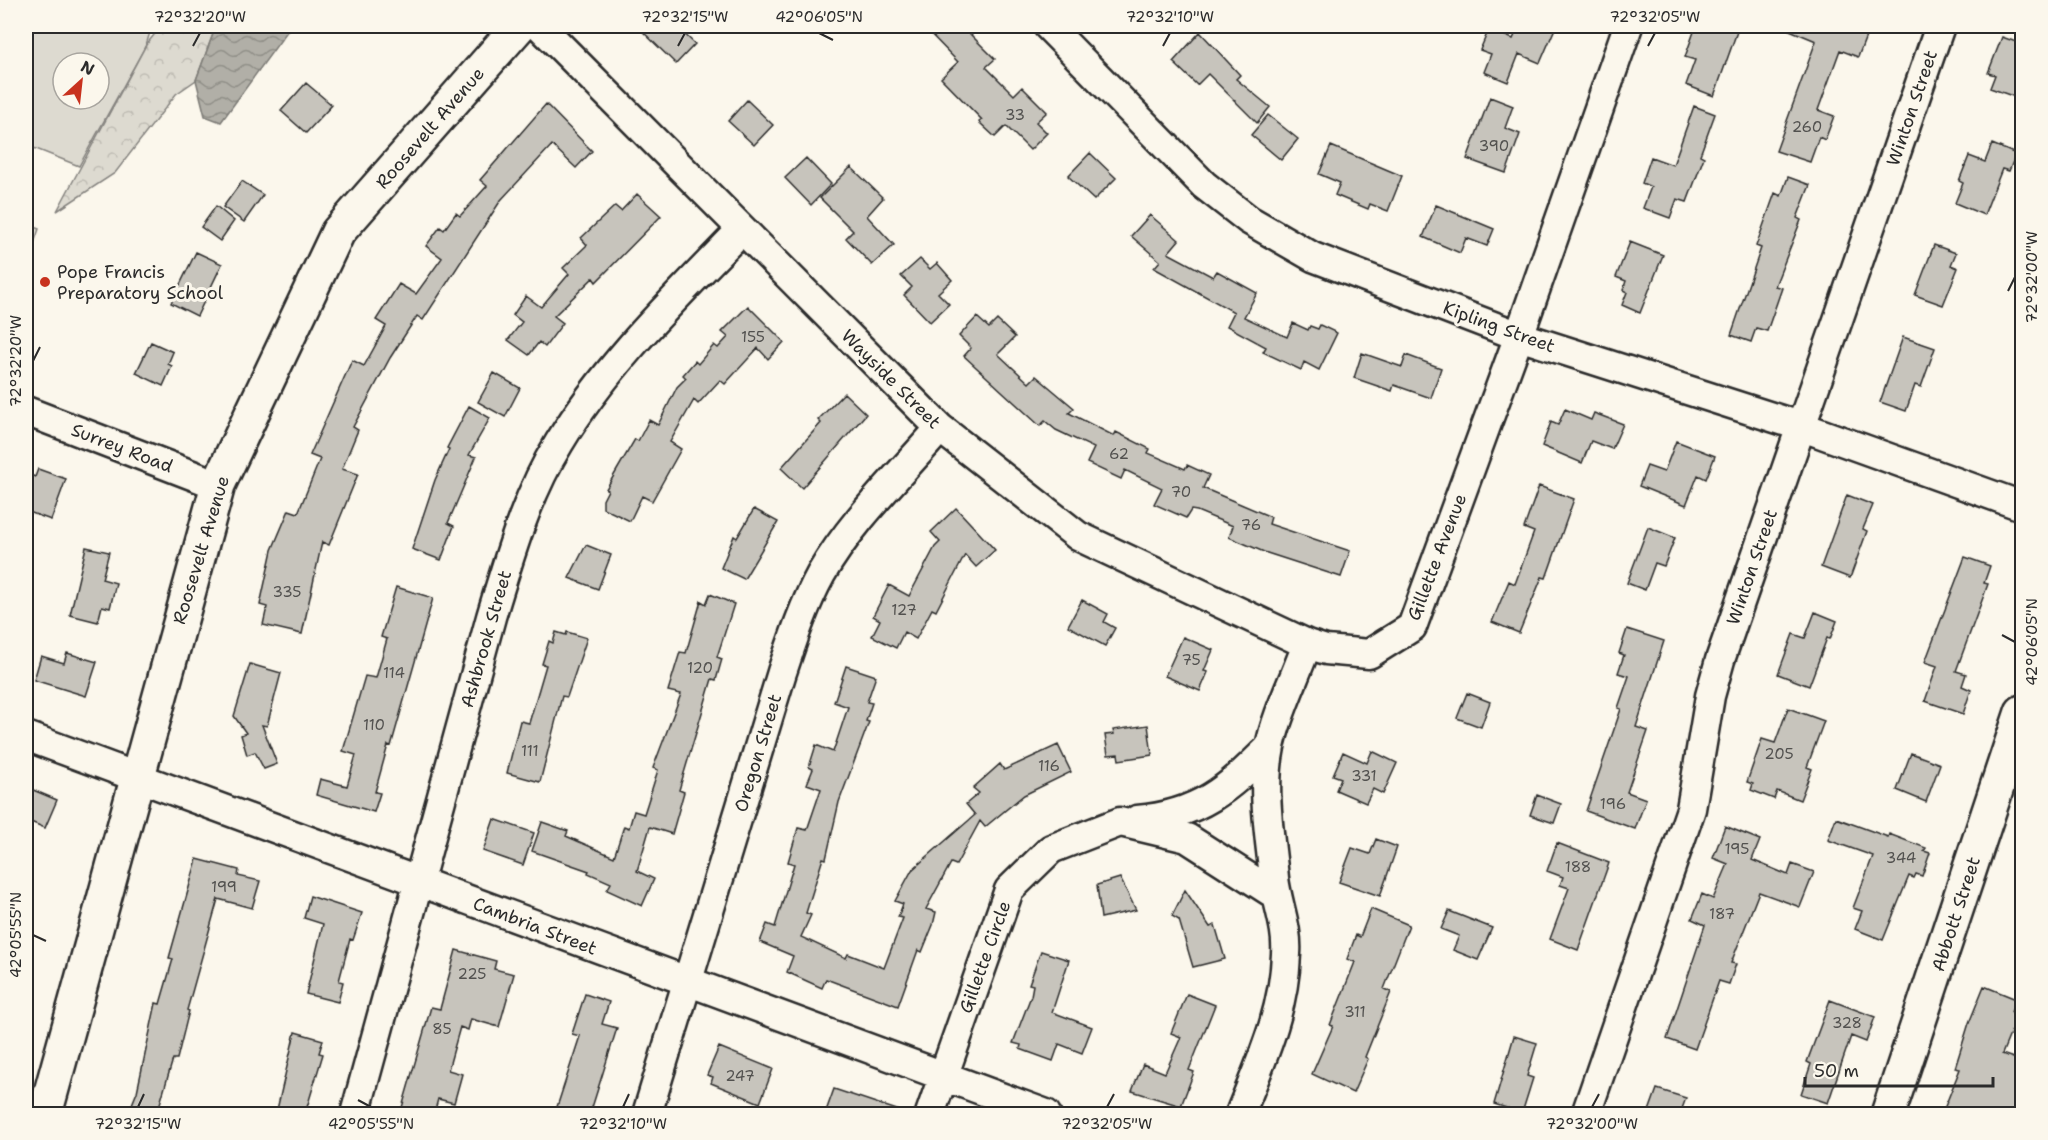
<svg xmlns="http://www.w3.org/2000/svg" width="2048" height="1140" viewBox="0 0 2048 1140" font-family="'Shantell Sans',sans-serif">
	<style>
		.green { fill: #dddad0; stroke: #84827e; stroke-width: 1.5; fill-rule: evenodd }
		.forest { fill: url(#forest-crowns); stroke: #84827e; stroke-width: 1.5 }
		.water { fill: url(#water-waves); stroke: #7b7a75; stroke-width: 1.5 }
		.building { fill: #c7c4bc; stroke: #2b2b2b; stroke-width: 1.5 }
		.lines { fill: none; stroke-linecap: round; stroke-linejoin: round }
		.minor-casing { stroke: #2b2b2b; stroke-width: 33 }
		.tertiary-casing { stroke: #2b2b2b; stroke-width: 38 }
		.minor { stroke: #fbf7ec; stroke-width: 28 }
		.tertiary { stroke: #fbf7ec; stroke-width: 33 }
		.ticks { fill: none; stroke: #2b2b2b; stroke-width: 2 }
		.poi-dot { fill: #c8321e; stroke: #fbf7ec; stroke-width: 2 }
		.labels { text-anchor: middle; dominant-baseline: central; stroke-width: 6; stroke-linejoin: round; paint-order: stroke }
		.number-label { font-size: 15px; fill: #52514f }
		.street-label { font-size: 18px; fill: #2b2b2b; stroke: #fbf7ec }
		.poi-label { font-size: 18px; fill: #2b2b2b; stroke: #fbf7ec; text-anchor: start }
		.neatline { fill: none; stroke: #2b2b2b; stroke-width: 2 }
		.ticks-label { font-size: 15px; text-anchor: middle; fill: #2b2b2b }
	</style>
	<defs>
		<pattern id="forest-crowns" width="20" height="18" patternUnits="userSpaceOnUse" patternTransform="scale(1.5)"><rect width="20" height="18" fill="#dddad0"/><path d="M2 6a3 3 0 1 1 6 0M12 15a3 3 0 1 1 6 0" fill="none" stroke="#bebbb3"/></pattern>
		<pattern id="water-waves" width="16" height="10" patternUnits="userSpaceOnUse" patternTransform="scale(1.5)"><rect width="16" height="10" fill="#b1afa7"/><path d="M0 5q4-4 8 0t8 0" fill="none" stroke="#908f88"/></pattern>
	</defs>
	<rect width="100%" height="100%" fill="#fbf7ec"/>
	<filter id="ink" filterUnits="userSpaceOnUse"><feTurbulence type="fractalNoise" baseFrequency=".0167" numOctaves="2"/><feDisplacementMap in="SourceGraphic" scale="12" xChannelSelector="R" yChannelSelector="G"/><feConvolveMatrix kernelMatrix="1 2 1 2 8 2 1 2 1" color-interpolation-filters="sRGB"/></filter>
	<g filter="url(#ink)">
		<path class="green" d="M26 26H152L146 45 79 166 26 145ZM63 63H99V99H63Z
			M26 224 39 229 26 266Z"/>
		<path class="forest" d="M161 26H216L196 80 176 94 115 173 57 211 146 45Z"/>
		<path class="water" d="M216 26H291L221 122 205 116 196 80Z"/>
		<path class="building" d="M637 26H676L695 44 676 64Z
			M923 26H962L995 59 986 67 1014 95 1022 87 1047 112 1036 122 1047 133 1030 150 1006 126 995 137 979 122 982 120 941 78 958 62Z
			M1519 26H1556L1540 63 1519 54 1508 82 1484 72 1491 54 1480 50 1489 29 1513 39Z
			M1696 26H1739L1714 96 1686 85 1695 60 1685 57Z
			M1780 26H1870L1858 57 1840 50 1818 110 1834 116 1825 140 1819 137 1810 162 1776 151 1816 41Z
			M1200 32 1240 75 1236 79 1270 107 1257 123 1208 74 1197 85 1173 62Z
			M2002 37 2022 44V85L2018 98 1990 88 1995 75 1988 73Z
			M306 83 332 105 306 133 281 111Z
			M1490 97 1513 106 1505 128 1520 134 1506 173 1467 159Z
			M747 100 773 125 754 145 728 121Z
			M546 104 592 151 576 168 552 145 501 200 423 320 417 316 390 358 353 427 358 430 342 469 358 474 329 545 322 542 302 634 263 625 267 607 260 605 272 550 289 510 298 513 320 459 310 455 352 360 364 366 386 326 376 320 399 284 416 294 442 258 426 246 440 227 444 230 456 213 460 216 487 186 480 180Z
			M1694 106 1715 114 1700 155 1704 157 1687 202 1677 199 1670 218 1643 208 1651 187 1642 183 1651 157 1673 165Z
			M1268 115 1298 139 1281 160 1251 135Z
			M1992 144 2016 154 2009 171 2002 169 1984 215 1955 203 1963 183 1959 181 1969 156 1985 162Z
			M1331 146 1402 176 1388 211 1370 204 1368 209 1335 195 1340 183 1319 174Z
			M1090 153 1116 178 1094 200 1068 176Z
			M806 158 831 184 811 205 785 178Z
			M851 167 883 198 867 216 894 245 872 265 846 238 853 231 820 198Z
			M1788 177 1810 185 1797 218 1801 220 1775 286 1782 288 1767 331 1756 328 1751 342 1731 335 1761 248 1756 246 1775 193 1781 196Z
			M242 181 263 195 244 222 223 207Z
			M637 194 661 216 596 282 593 278 554 316 563 323 545 347 539 342 529 355 508 340 522 322 513 315 526 296 541 307 569 274 563 268 587 245 581 238 615 206 621 211Z
			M1436 205 1494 229 1487 246 1466 238 1460 253 1423 237Z
			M216 206 234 221 220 241 201 227Z
			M1150 215 1179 240 1168 253 1213 277 1217 271 1257 293 1244 317 1287 337 1293 323 1308 330 1310 326 1318 329 1320 325 1337 333 1319 370 1304 362 1301 370 1263 352 1266 347 1227 326 1234 312 1154 268 1160 261 1131 236Z
			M1630 242 1663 255 1640 313 1622 305 1627 292 1623 290 1626 281 1616 277Z
			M1934 245 1956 253 1951 265 1958 268 1943 305 1915 295Z
			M196 252 222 264 197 316 171 303Z
			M920 259 930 269 937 263 952 280 938 293 949 304 930 322 904 295 912 287 901 276Z
			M748 306 784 342 768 359 758 348 725 384 720 380 698 404 694 400 670 442 681 449 652 501 642 496 630 521 603 508V500L608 490 606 489 635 439 638 441 649 420 658 425 677 387 686 378 683 375 695 361 698 364 714 345 718 348 728 337 722 332Z
			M977 317 989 328 997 320 1015 337 998 354 1029 383 1036 376 1074 408 1069 413 1114 436 1116 432 1150 449 1148 453 1185 469 1187 465 1209 475 1203 488 1271 517 1269 524 1350 551 1341 577 1264 552 1229 537 1233 526 1197 511 1191 510 1186 518 1154 504 1162 488 1125 470 1121 479 1087 463 1094 448 1056 430 1045 421 1040 426 964 356 971 348 959 336Z
			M1903 337 1935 348 1921 387 1915 385 1906 411 1880 402Z
			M151 342 173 352 168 364 172 366 163 386 136 373Z
			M1362 353 1402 367 1406 355 1441 368 1431 398 1394 385 1392 391 1354 378Z
			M494 373 520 388 505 417 478 402Z
			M844 393 866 414 802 488 781 468 821 423 818 420Z
			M469 406 490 418 469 455 476 457 448 523 454 526 441 560 412 549 435 480 449 449 447 448Z
			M1565 409 1591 420 1594 413 1623 424 1612 449 1591 441 1582 463 1542 446 1551 422 1558 425Z
			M1676 441 1715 456 1706 479 1698 475 1686 505 1639 486 1647 466 1664 472Z
			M38 469 66 479 51 520 26 511V473L35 477Z
			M1539 486 1574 499 1546 578 1542 577 1519 633 1492 622 1509 581 1515 584 1534 532 1524 528Z
			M1847 495 1873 505 1863 529 1867 531 1850 578 1821 567Z
			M956 508 995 550 976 567 965 555 936 611 932 609 916 639 904 632 896 648 872 636 880 620 873 616 889 585 909 596 935 547 940 542 931 532Z
			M754 509 778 522 744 579 721 568 734 536 737 538Z
			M1648 527 1675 538 1664 566 1655 563 1645 590 1627 583Z
			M586 545 611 555 598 589 569 578Z
			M86 547 109 552 102 579 116 583 110 608 102 606 98 622 70 615Z
			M1965 557 1990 566 1984 583 1988 584 1956 671 1966 674 1962 686 1971 690 1963 714 1925 701 1937 666 1925 662Z
			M396 587 433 598 391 746 388 745 375 792 380 793 374 812 316 795 320 779 347 786 356 755 343 751 365 676 376 678 387 639 381 637Z
			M710 594 734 604 717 657 722 659 716 680 712 679 679 790 684 792 672 834 650 827 637 871 654 879 642 906 607 890 611 883 588 873 589 871 532 851 542 822 568 831 566 836 614 857 624 826 629 828 634 811 644 814 658 770 653 768 681 694 668 691 680 652 686 653 701 601 706 604Z
			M1082 600 1108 614 1104 622 1115 628 1105 646 1068 626Z
			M1815 612 1837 621 1830 639 1827 638 1809 686 1778 674 1793 634 1805 638Z
			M1627 629 1664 641 1636 727 1648 731 1627 792 1646 799 1635 829 1586 811 1621 709 1618 708 1629 676 1618 673 1624 655 1619 653Z
			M556 632 566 635 567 632 587 638 567 697 562 696 540 782 507 773 520 721 529 723 546 665 542 664 549 641 553 643Z
			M1183 637 1213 650 1204 671 1208 672 1200 691 1165 676Z
			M67 653 97 662 86 696 34 680 41 656 64 663Z
			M250 664 281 673 267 726 262 725 277 764 264 769 255 752 247 755 241 735 246 733 234 716Z
			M846 666 876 676 867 702 872 703 866 721 869 722 839 802 826 859 823 858 806 913 811 915 801 937 846 958 848 954 884 968 903 918 898 917 903 904 895 901 912 870 975 815 966 804 979 793 973 788 1000 764 1004 770 1058 745 1071 772 1024 795 985 827 980 821 956 865 951 863 926 909 936 912 933 925 922 952 918 950 898 1006 826 979 822 988 787 972 793 956 760 942 767 924 775 927 794 864 788 862 798 828 807 830 821 789 807 784 813 769 809 767 816 745 833 752 848 707 834 702Z
			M1467 693 1490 702 1481 727 1457 718Z
			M1788 708 1824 721 1807 767 1812 769 1800 800 1777 791 1774 799 1751 790 1753 784 1747 782 1762 739 1775 743Z
			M1148 725 1152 755 1119 760 1118 754 1108 755 1105 735 1114 734 1113 730Z
			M1372 751 1397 763 1383 794 1373 789 1366 803 1336 790 1341 778 1333 775 1343 752 1367 763Z
			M1911 753 1940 764 1926 802 1897 790Z
			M26 787 57 800 45 828 26 820Z
			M1537 795 1561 804 1554 823 1530 815Z
			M1836 818 1888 837 1889 834 1926 848 1924 851 1930 853 1922 876 1916 874 1914 878 1909 876 1883 940 1855 929 1862 911 1853 908 1873 856 1828 840Z
			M494 819 534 833 523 865 483 851Z
			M1725 826 1760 840 1752 860 1788 875 1792 864 1814 872 1800 907 1759 892 1731 963 1736 964 1729 984 1719 981 1695 1049 1667 1039 1705 925 1692 919 1702 894 1713 899 1728 864 1713 858Z
			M1376 839 1397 847 1380 896 1339 882 1352 848 1370 854Z
			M1557 843 1609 863 1578 950 1550 939 1569 888 1560 885 1563 877 1547 871Z
			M197 859 239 870 238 876 260 881 252 908 218 899 187 1010 189 1011 177 1059H173L157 1114H128L137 1092 156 1003 160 1004 173 959 169 958Z
			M1120 878 1136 910 1101 918 1097 885Z
			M1185 890 1210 927 1215 925 1225 959 1193 967 1179 920 1172 916Z
			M310 896 362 913 353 940 350 939 339 981 343 982 338 1002 306 994 323 924 304 918Z
			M1371 909 1409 925 1384 989 1391 992 1365 1057 1368 1059 1353 1093 1312 1074 1333 1026 1330 1025 1355 962 1347 959 1356 935 1360 937Z
			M1449 911 1492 928 1478 960 1453 950 1459 936 1441 929Z
			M456 950 496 961 494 969 514 974 499 1027 471 1019 468 1030 460 1027 448 1070 462 1074 454 1103 438 1099 434 1114 401 1111 431 1007 440 1009Z
			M1041 951 1069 960 1052 1012 1092 1027 1082 1053 1059 1044 1053 1061 1020 1049 1021 1045 1013 1043 1031 996 1033 985 1029 984Z
			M1984 986 2016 999 2011 1012 2018 1015 2002 1054 2022 1061V1114H1942L1960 1069 1955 1068 1969 1023Z
			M585 994 609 1002 602 1024 617 1028 590 1114H568L556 1110 580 1036 572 1034Z
			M1187 994 1215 1005 1189 1070 1194 1072 1181 1106 1132 1091 1143 1064 1165 1073 1181 1037 1171 1033Z
			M1830 1000 1875 1017 1866 1042 1851 1036 1828 1103 1801 1094 1811 1064 1807 1062Z
			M295 1032 323 1040 319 1053 323 1054 305 1114H276Z
			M1514 1036 1537 1043 1527 1076 1533 1078 1522 1113 1494 1104Z
			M719 1047 773 1069 760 1103 711 1083 713 1077 707 1075Z
			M834 1089 900 1111 899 1114H825Z
			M1657 1089 1686 1098 1680 1114H1648Z"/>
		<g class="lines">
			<defs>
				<path id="minor" d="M540 26 940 428 1078 536 1307 644
					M1048 26 1204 185 1249 220 1313 257 1519 336 1800 426 2022 506
					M26 411 218 485
					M26 736 1046 1114
					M1137 820C1199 815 1228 789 1270 747
					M355 1114 491 617C509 558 526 496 559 443 608 362 677 297 742 229
					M647 1114 782 672C793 639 804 605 821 574 852 520 900 475 940 428
					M930 1114 1009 890 1051 849 1120 822 1187 838 1276 895
					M1240 1114C1261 1061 1284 1013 1286 954 1288 927 1277 904 1274 878 1270 836 1261 789 1270 747 1276 715 1296 676 1307 644L1326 650 1369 654 1412 627 1519 336 1628 26
					M1586 1114 1691 809 1710 696 1720 660 1940 26"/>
				<path id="tertiary" d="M45 1114 218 485 338 232 519 26
					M1888 1114 2022 712"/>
			</defs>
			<use href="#minor" class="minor-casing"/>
			<use href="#tertiary" class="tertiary-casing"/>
			<use href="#minor" class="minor"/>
			<use href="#tertiary" class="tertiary"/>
		</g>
	</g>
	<path class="ticks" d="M819 33 833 40M193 46 200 33M678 46 685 33M1163 46 1170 33M1648 46 1655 33M2008 291 2015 277M33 361 40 347M2002 635 2015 642M33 935 46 941M358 1100 371 1107M138 1107 144 1094M623 1107 629 1094M1107 1107 1114 1094M1592 1107 1599 1094"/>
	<circle class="poi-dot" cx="45" cy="282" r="6"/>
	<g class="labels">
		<g class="number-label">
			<text x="1015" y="115">33</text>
			<text x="1807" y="127">260</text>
			<text x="1494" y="146">390</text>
			<text x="753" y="337">155</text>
			<text x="1119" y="454">62</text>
			<text x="1181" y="492">70</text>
			<text x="1251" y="525">76</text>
			<text x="287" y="592">335</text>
			<text x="904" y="610">127</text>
			<text x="1191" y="660">75</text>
			<text x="700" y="668">120</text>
			<text x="394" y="673">114</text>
			<text x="374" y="725">110</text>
			<text x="530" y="751">111</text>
			<text x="1779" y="754">205</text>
			<text x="1049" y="766">116</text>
			<text x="1364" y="776">331</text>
			<text x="1613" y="804">196</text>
			<text x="1737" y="849">195</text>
			<text x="1901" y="858">344</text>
			<text x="1578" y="867">188</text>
			<text x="224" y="887">199</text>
			<text x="1722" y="914">187</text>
			<text x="472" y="974">225</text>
			<text x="1355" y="1012">311</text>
			<text x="1847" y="1023">328</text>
			<text x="442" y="1029">85</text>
			<text x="740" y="1076">247</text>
		</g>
		<g class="street-label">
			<text transform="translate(1912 108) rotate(-71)">Winton Street</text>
			<text transform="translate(430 128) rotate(-49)">Roosevelt Avenue</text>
			<text transform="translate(1499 327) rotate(20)">Kipling Street</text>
			<text transform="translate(891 379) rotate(45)">Wayside Street</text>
			<text transform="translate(122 448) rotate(21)">Surrey Road</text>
			<text transform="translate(201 550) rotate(-73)">Roosevelt Avenue</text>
			<text transform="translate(1437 557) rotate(-69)">Gillette Avenue</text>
			<text transform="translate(1752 567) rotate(-71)">Winton Street</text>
			<text transform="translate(486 639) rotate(-74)">Ashbrook Street</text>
			<text transform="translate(758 753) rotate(-73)">Oregon Street</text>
			<text transform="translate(1956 914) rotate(-72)">Abbott Street</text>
			<text transform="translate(535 926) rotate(21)">Cambria Street</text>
			<text transform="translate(985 957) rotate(-70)">Gillette Circle</text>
		</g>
		<g class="poi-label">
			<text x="57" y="272">Pope Francis<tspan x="57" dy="21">Preparatory School</tspan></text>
		</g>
	</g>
	<rect width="2048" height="1140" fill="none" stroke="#fbf7ec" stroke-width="66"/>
	<g transform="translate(81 81) rotate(27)"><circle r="28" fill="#fbf7ec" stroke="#a8a59f" stroke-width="1.5"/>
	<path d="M0-4.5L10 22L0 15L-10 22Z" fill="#c8321e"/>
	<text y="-9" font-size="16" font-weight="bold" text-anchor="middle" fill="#2b2b2b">N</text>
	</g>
	<path d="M1805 1077v9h188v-9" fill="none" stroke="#2b2b2b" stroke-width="3"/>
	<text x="1814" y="1077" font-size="18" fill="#2b2b2b" stroke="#fbf7ec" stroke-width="4.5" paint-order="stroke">50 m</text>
	<rect x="33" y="33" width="1982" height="1074" class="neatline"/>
	<g class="ticks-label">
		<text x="200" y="22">72°32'20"W</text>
		<text x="685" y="22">72°32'15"W</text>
		<text x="819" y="22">42°06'05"N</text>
		<text x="1170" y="22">72°32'10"W</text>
		<text x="1655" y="22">72°32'05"W</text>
		<text transform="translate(2032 277) rotate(-90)" y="5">72°32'00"W</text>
		<text transform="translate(16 361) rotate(-90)" y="5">72°32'20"W</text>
		<text transform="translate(2032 642) rotate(-90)" y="5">42°06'05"N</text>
		<text transform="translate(16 935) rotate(-90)" y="5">42°05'55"N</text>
		<text x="138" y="1129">72°32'15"W</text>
		<text x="371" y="1129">42°05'55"N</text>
		<text x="623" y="1129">72°32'10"W</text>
		<text x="1107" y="1129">72°32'05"W</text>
		<text x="1592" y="1129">72°32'00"W</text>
	</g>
</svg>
